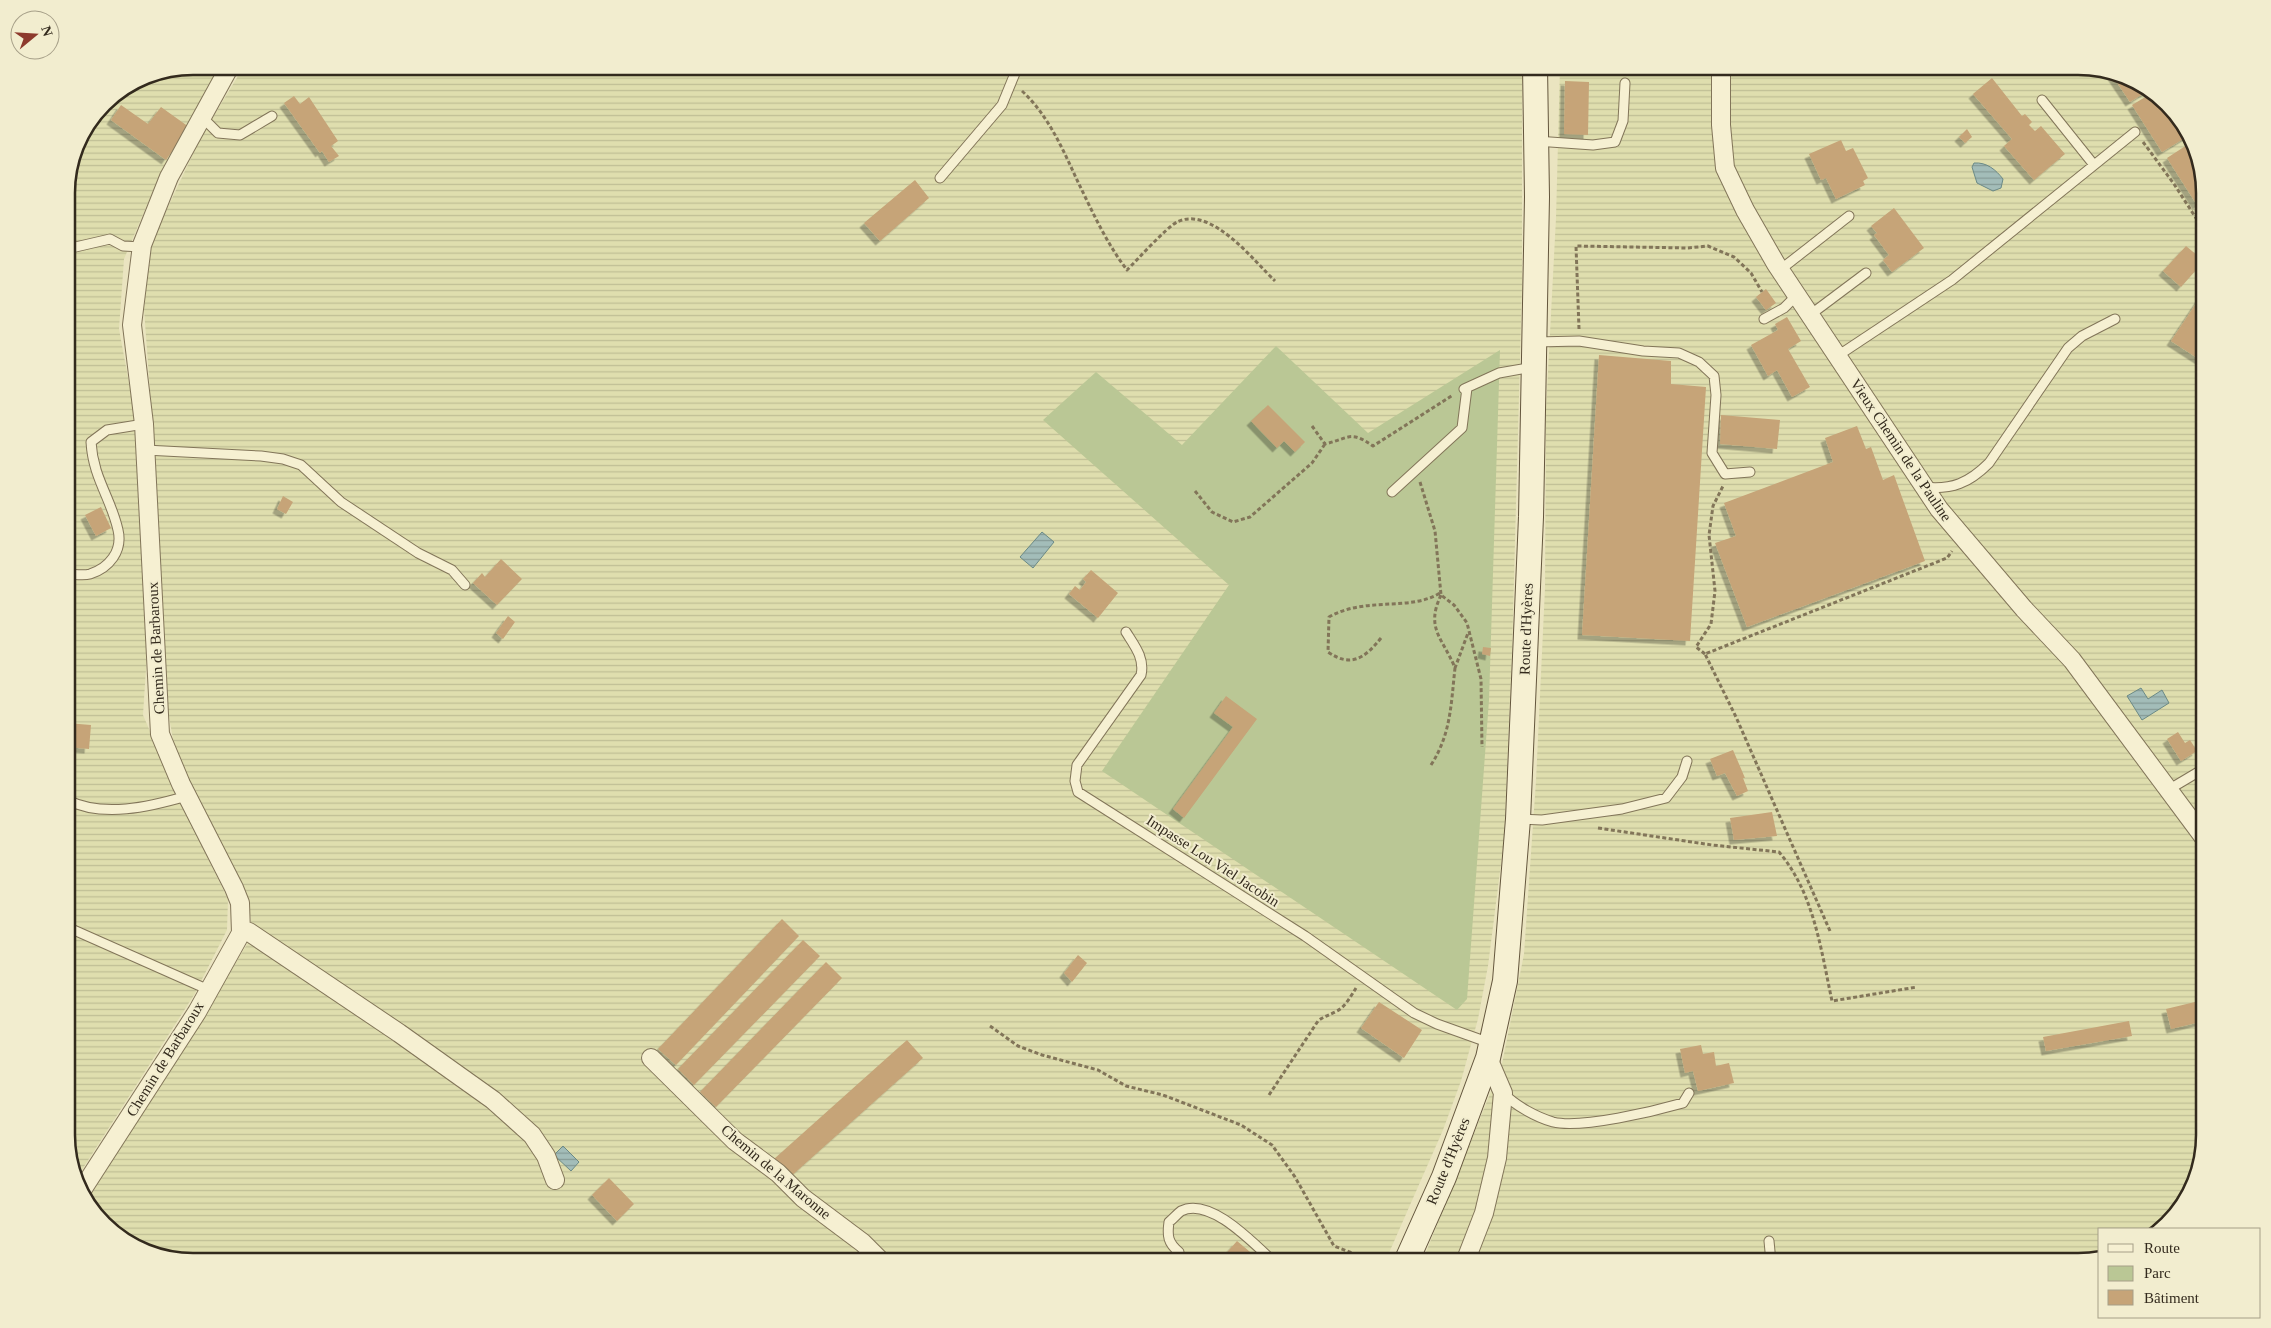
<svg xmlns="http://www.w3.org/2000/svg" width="2271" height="1328" viewBox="0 0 2271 1328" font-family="Georgia,serif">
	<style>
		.farmland { fill: url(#farmland-rules) }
		.green { fill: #bac795 }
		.water { fill: url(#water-rules); stroke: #6b8a86 }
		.building { fill: #c6a478; filter: url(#shadow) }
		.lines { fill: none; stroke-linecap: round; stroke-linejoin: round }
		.lane-casing { stroke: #827559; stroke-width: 11 }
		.street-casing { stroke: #827559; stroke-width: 20 }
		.secondary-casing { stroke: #64563d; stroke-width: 26 }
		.path { stroke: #827559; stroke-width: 3; stroke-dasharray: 4 2.5; stroke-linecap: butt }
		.lane { stroke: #f6f0d2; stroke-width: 9 }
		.street { stroke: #f6f0d2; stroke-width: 18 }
		.secondary { stroke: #f6f0d2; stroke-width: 24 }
		.labels { text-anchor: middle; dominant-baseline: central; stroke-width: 4; stroke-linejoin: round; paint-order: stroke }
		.street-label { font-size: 15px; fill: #332a1d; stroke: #f2edcf }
		.rim { fill: none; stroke: #332a1d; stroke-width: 2.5 }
	</style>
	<defs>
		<pattern id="farmland-rules" width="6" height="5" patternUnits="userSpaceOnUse" patternTransform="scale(1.25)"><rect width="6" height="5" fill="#dfdeae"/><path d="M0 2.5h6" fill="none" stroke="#c0bf95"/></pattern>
		<pattern id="water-rules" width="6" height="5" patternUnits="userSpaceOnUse" patternTransform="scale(1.25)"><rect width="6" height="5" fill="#a3bdb9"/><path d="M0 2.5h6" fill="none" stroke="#859a96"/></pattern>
		<filter id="shadow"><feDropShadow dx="-4.5" dy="4.5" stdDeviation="0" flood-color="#0004"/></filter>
	</defs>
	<rect width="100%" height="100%" fill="#eae4c0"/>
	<path class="farmland" d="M193 66H220L162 170 124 259 119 329 134 410 148 638 143 715 184 810 228 899 227 930 194 995 78 1176 67 1143V185L76 144 104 103 145 76Z
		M244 66H1522V287L1512 652 1504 840 1488 966 1478 1019 1461 1081 1443 1130 1385 1262H193L130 1245 87 1205 86 1202 128 1129 176 1060 249 941 251 919 244 887 176 756 164 689 162 595 155 459 144 309 149 247 201 137Z
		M1560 66H2078L2141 83 2184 123 2204 185 2205 1135 2188 1198 2157 1229H2100V1256L2078 1262H1422L1502 1064 1524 954 1536 781 1545 588 1546 410 1556 218Z"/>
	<path class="green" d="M1276 346 1368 433 1500 350 1489 700 1467 999 1457 1010 1102 771 1229 585 1043 420 1096 372 1182 445Z"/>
	<path class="water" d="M1974 163C1987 162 1996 170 2003 179L2001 188 1993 191 1977 183 1972 167Z
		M1042 532 1054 542 1033 568 1020 557Z
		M2141 688 2148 699 2162 690 2169 703 2142 720 2127 696Z
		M563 1146 579 1162 571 1171 554 1155Z
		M1797 1254 1827 1255V1262H1797Z"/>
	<path class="building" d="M2112 75 2141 83 2149 90 2130 102Z
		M1992 78 2022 116 2025 114 2032 122 2029 125 2035 131 2041 126 2065 154 2034 180 2004 146 2012 139 1973 94Z
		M1565 81 1589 82 1588 135 1564 134Z
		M2152 93 2184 123 2188 136 2162 152 2132 105Z
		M294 96 300 104 309 97 338 141 331 146 339 156 329 162 322 151 320 153 284 103Z
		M121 105 148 124 161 107 189 127 166 160 111 120Z
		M1967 129 1972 137 1965 143 1959 137Z
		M1841 140 1846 151 1853 148 1868 178 1863 181 1865 185 1836 199 1826 178 1821 180 1809 154Z
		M2190 143 2204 185V200L2197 205 2167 158Z
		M915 180 929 198 880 241 864 223Z
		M1894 208 1924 248 1892 272 1883 260 1889 255 1874 235 1877 233 1871 226Z
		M2186 246 2204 261 2181 287 2163 271Z
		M1766 289 1776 303 1766 310 1756 297Z
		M2205 290V363L2171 341Z
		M1787 317 1801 341 1788 349 1810 387 1792 397 1777 370 1768 376 1751 345 1778 330 1775 324Z
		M1599 355 1671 361V384L1706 387 1690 641 1582 635Z
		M1268 405 1305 442 1295 452 1284 441 1277 448 1251 421Z
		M1721 415 1780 420 1777 449 1720 444Z
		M1857 426 1866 449 1871 447 1883 480 1894 475 1925 561 1747 627 1715 543 1736 536 1724 503 1833 462 1825 438Z
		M283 496 293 502 286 514 277 509Z
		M101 507 111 528 96 536 85 515Z
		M501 559 522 579 497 605 473 583 482 573 485 577Z
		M1091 570 1118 593 1098 618 1069 594 1075 586 1080 590 1086 582 1083 579Z
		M508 616 515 622 503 639 496 633Z
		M1483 647 1491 648 1490 656 1482 654Z
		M1226 696 1257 719 1184 818 1173 809 1233 727 1214 713Z
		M67 723 91 725 89 749 67 747Z
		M2178 732 2185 743 2190 740 2197 751 2181 761 2167 739Z
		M1733 750 1745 778H1743L1748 791 1737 796 1725 773 1717 776 1710 759Z
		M1772 812 1777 836 1734 840 1730 818Z
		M782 919 799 936 676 1065 658 1049Z
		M803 940 820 956 694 1085 678 1069Z
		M1078 955 1087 963 1072 982 1064 973Z
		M826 962 842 978 716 1107 700 1092Z
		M2199 1001 2204 1021 2171 1029 2166 1009Z
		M1379 1002 1422 1030 1404 1058 1361 1028Z
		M2129 1021 2132 1036 2046 1051 2043 1037Z
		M907 1040 923 1058 789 1178 773 1160Z
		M1701 1045 1703 1054 1714 1052 1716 1066 1729 1063 1734 1083 1698 1091 1693 1071 1685 1073 1680 1049Z
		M609 1178 634 1204 617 1221 592 1195Z
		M1237 1241 1262 1262H1226L1222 1258Z"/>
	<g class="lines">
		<defs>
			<path id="lane" d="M2042 100 2094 165
				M202 117 218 133 240 135 272 116
				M1536 141 1593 145 1615 142 1623 121 1625 83
				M940 178 1002 105 1018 66
				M67 249 110 239 123 246 141 247
				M1780 270 1849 216
				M1810 315 1866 273
				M1764 319 1784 308 1797 295
				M1536 342 1579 341 1643 351 1679 353 1699 362 1714 376 1716 395 1712 453 1725 474 1750 472
				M1837 354 1845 351 1952 280 2135 132
				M1464 389 1499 373 1533 367
				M145 450 261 456 283 459 301 465 341 502 418 553 452 570 465 585
				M1924 487C1952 490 1969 483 1989 463L2068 348 2082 336 2115 319
				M1392 492 1462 428 1467 388
				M67 574C74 574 83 576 90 574 109 568 123 551 118 530 111 498 93 478 91 442L107 430 144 424
				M1126 632C1134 645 1145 658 1141 675L1077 765 1075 781 1078 792 1305 936 1414 1013 1437 1024 1490 1043
				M2168 790 2205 768
				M67 800C103 818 149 807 187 796
				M1518 819 1542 820 1622 809 1666 798 1682 777 1687 761
				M67 927 209 990
				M1503 1093C1516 1106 1536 1117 1553 1122 1581 1129 1655 1111 1683 1103L1689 1093
				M1769 1241 1771 1262
				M1179 1252C1168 1243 1167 1236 1169 1222 1173 1219 1177 1214 1181 1211 1210 1196 1254 1244 1274 1262"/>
			<path id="street" d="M1721 66V125L1725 168 1745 210 1776 264 1939 509 2024 609 2072 660 2205 839
				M241 929 249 932 399 1033 493 1100 532 1135 546 1156 555 1180
				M651 1058 735 1141 778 1173 803 1198 863 1243 882 1262
				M82 1190 197 1012 241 933 240 903 234 888 181 784 160 734 144 424 132 325 142 245 169 177 230 66
				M1465 1262 1484 1213 1497 1158 1503 1093 1488 1058"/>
			<path id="secondary" d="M1406 1262 1444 1177 1488 1058 1505 981 1518 819 1531 517 1537 197 1535 66"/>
		</defs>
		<use href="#lane" class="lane-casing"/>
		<use href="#street" class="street-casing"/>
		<use href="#secondary" class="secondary-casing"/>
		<path class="path" d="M1022 91C1049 116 1063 150 1078 182 1092 211 1107 244 1127 270 1137 260 1167 227 1177 222 1211 205 1254 261 1275 281
			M2143 142 2174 184 2205 232
			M1579 329 1576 246 1688 248 1708 246 1734 257 1751 273 1762 292
			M1312 426 1325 444C1350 438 1350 430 1373 446L1453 395
			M1420 482 1435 531 1441 595 1454 605 1467 623 1481 679 1482 747
			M1195 491 1212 512 1233 522 1250 517 1312 463 1325 444
			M1441 595C1425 629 1443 638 1455 668L1468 633
			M1381 638C1365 658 1351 668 1328 652L1329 617C1366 596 1409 612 1440 593
			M1705 654 1696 647 1711 624 1715 591 1709 535 1713 506 1723 486
			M1431 765C1451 734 1451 704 1455 668
			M1598 828 1712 845 1779 852C1814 893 1821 950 1832 1001L1917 987
			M1830 931 1736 717 1705 654 1947 558 1952 551
			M990 1026 1018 1046 1042 1055 1098 1070 1126 1086 1163 1095 1241 1125 1272 1145 1295 1177 1334 1246 1376 1262
			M1269 1095 1318 1021C1324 1016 1330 1015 1337 1011 1345 1007 1351 996 1356 988"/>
		<use href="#lane" class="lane"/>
		<use href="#street" class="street"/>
		<use href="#secondary" class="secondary"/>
	</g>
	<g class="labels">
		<g class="street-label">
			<text transform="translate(1901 450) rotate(56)">Vieux Chemin de la Pauline</text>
			<text transform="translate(1526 629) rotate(-88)">Route d'Hyères</text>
			<text transform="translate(156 648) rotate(-93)">Chemin de Barbaroux</text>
			<text transform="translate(1213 861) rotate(33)">Impasse Lou Viel Jacobin</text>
			<text transform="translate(165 1059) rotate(-58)">Chemin de Barbaroux</text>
			<text transform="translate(1448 1161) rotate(-68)">Route d'Hyères</text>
			<text transform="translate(776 1172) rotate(40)">Chemin de la Maronne</text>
		</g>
	</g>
	<path d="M0 0H2271V1328H0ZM193 75H2078A118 118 0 0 1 2196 193V1135A118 118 0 0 1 2078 1253H193A118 118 0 0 1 75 1135V193A118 118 0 0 1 193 75Z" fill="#f2edcf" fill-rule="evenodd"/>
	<path class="rim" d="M193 75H2078A118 118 0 0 1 2196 193V1135A118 118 0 0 1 2078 1253H193A118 118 0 0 1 75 1135V193A118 118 0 0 1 193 75Z"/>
	<rect x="2098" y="1228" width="162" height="90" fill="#f2edcf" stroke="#a69f88"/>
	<rect x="2108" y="1244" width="25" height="8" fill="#f6f0d2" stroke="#a69f88"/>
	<text x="2144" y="1253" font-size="15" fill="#332a1d">Route</text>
	<rect x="2108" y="1266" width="25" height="15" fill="#bac795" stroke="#a69f88"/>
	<text x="2144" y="1278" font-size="15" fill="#332a1d">Parc</text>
	<rect x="2108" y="1290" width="25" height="15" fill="#c6a478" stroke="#a69f88"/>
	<text x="2144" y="1303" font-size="15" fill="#332a1d">Bâtiment</text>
	<g transform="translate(35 35) rotate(72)"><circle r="24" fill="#f2edcf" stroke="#a69f88"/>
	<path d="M0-4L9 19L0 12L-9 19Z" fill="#8d3a2d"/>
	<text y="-8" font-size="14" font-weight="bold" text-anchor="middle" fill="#332a1d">N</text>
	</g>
</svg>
